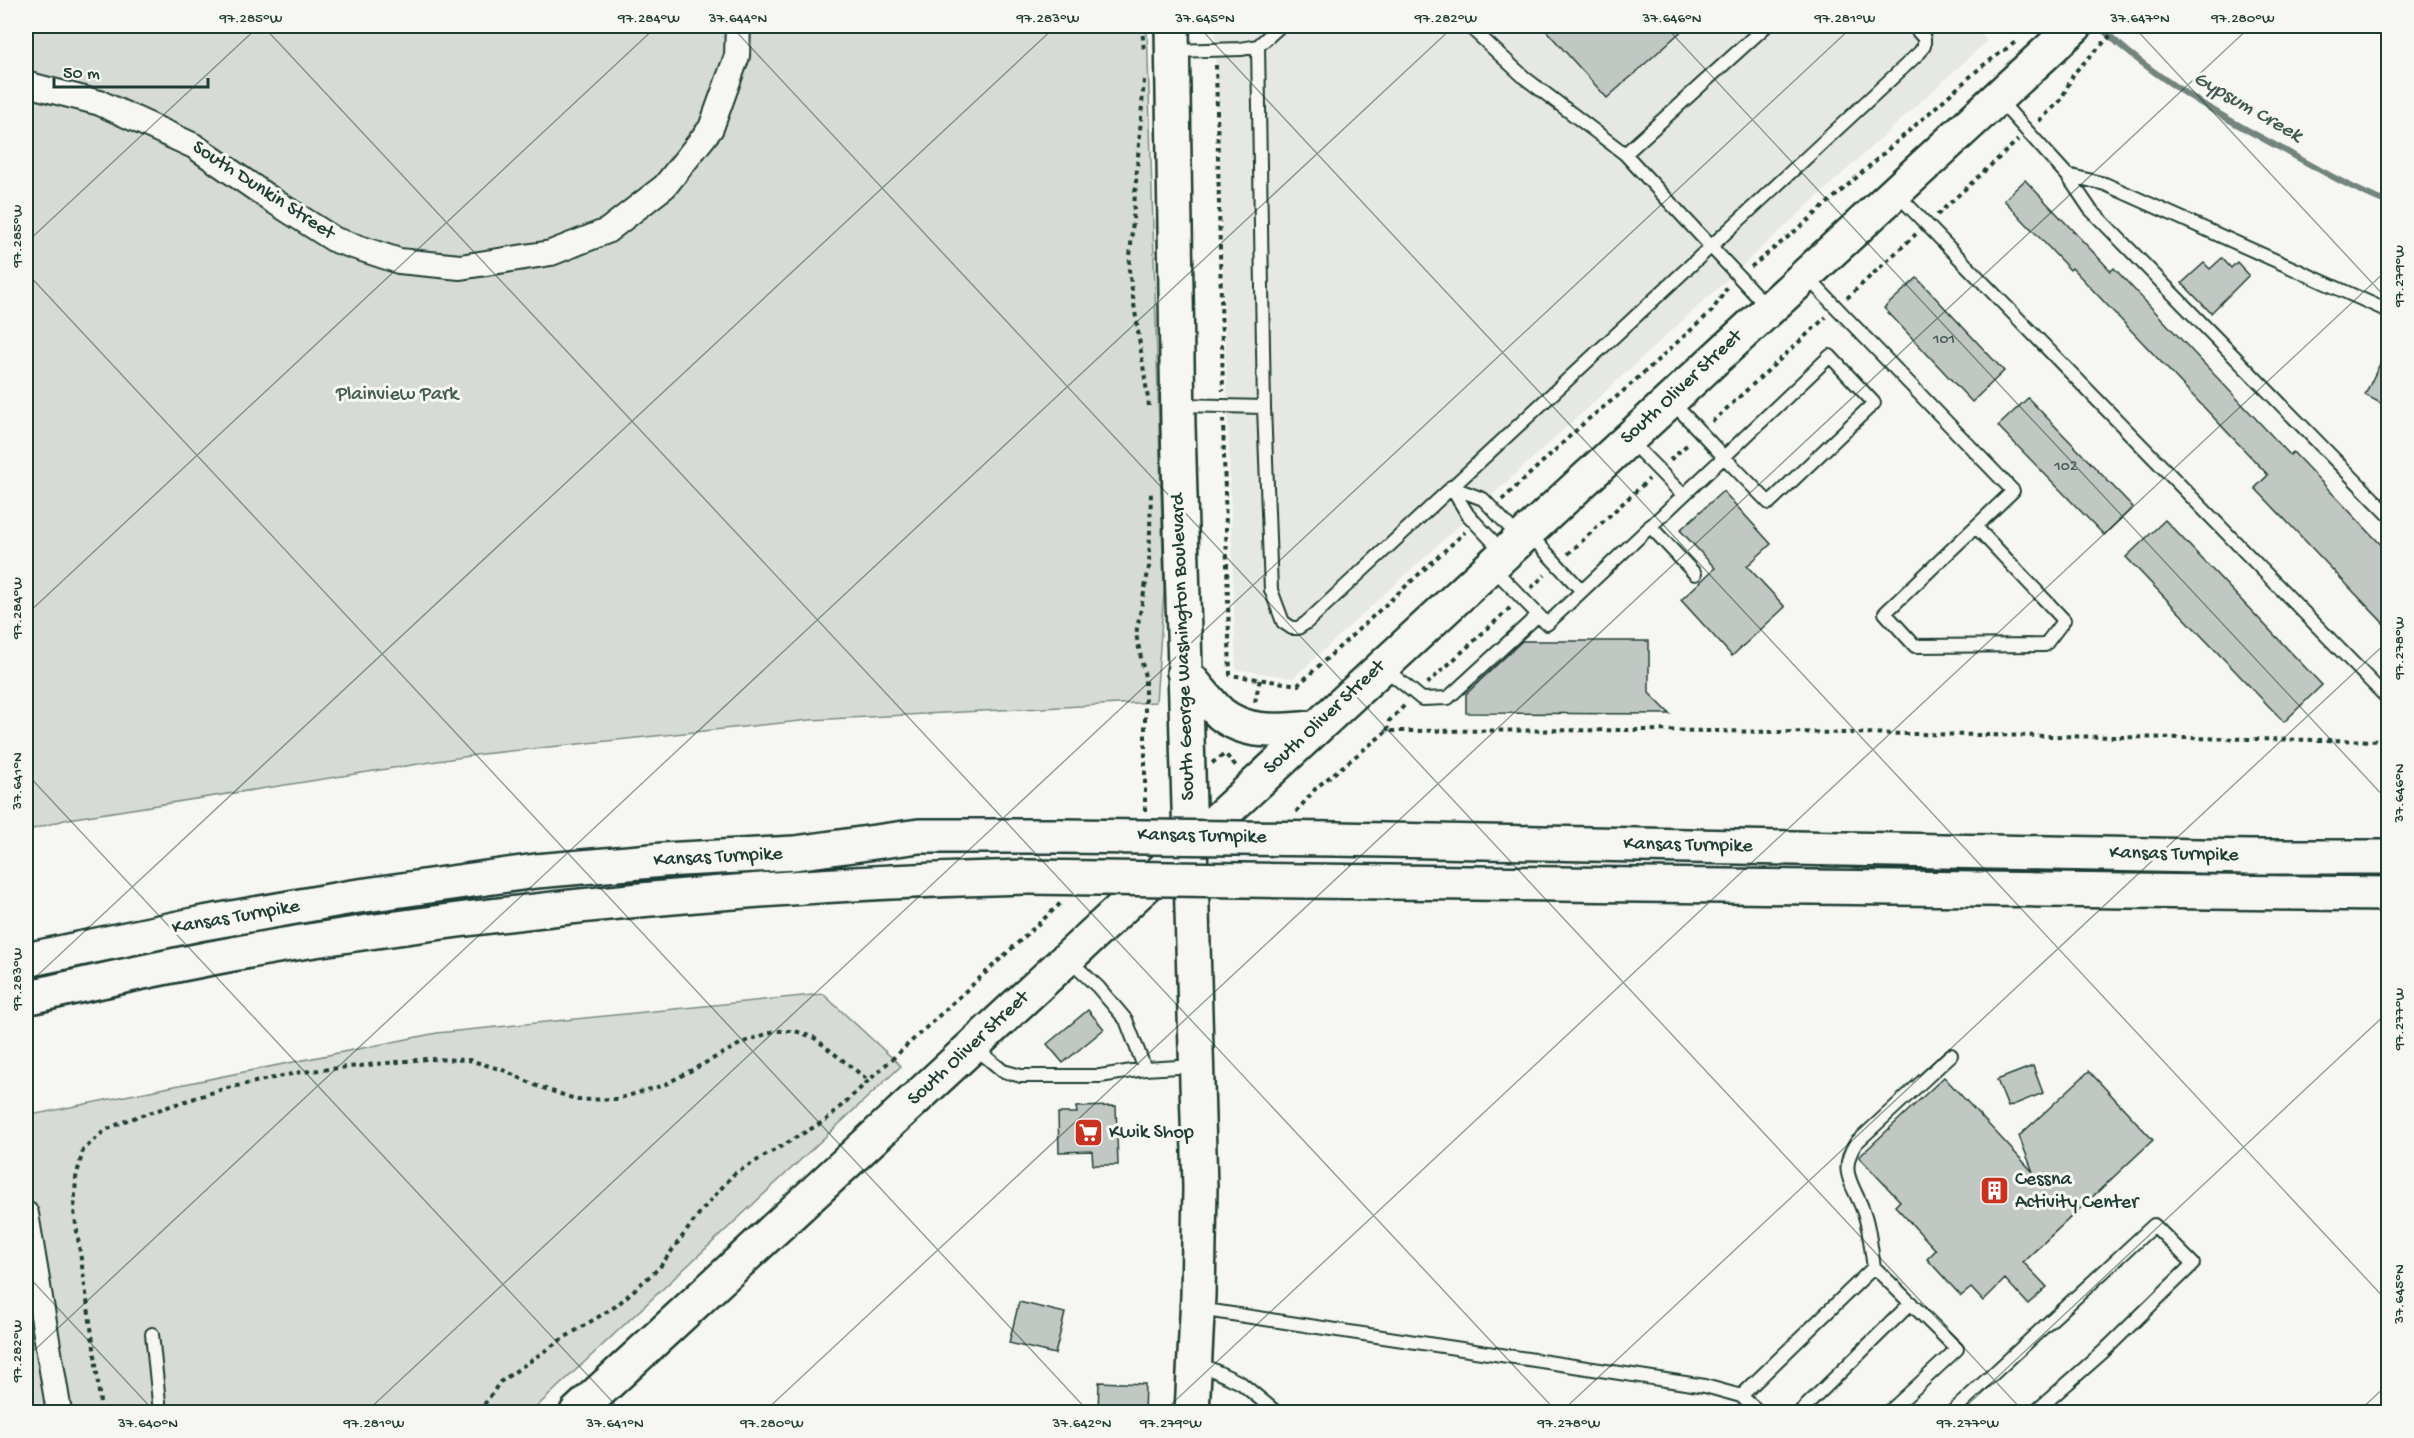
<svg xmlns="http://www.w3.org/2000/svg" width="2414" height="1438" viewBox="0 0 2414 1438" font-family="'Gochi Hand',sans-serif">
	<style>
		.built { fill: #e6e8e4 }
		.green { fill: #d6dbd6; stroke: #7a8c85; stroke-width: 1.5 }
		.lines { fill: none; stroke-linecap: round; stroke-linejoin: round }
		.stream { stroke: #72847d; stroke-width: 6 }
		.building { fill: #c1c8c3; stroke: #1f3d34; stroke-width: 1.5 }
		.lane-casing { stroke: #1f3d34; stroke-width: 16 }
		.street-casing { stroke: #1f3d34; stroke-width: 28 }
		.secondary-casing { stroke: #1f3d34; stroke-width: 38 }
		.highway-casing { stroke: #1f3d34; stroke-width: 38 }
		.path { stroke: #1f3d34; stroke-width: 4; stroke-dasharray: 4.5 4.5; stroke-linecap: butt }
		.lane { stroke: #f6f6f2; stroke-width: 12 }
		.street { stroke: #f6f6f2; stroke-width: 24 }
		.secondary { stroke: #f6f6f2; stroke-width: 33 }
		.highway { stroke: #f6f6f2; stroke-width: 33 }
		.highway-bridge-casing { stroke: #1f3d34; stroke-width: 38; stroke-linecap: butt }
		.highway-bridge { stroke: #f6f6f2; stroke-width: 33 }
		.ticks { fill: none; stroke: #1f3d34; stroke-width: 1.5; stroke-opacity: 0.45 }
		.labels { text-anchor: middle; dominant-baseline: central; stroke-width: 6; stroke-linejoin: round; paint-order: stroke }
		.number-label { font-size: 16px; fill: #486058 }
		.street-label { font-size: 20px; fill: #1f3d34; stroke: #f6f6f2 }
		.park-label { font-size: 20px; fill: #445d54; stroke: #f6f6f2 }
		.poi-label { font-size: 20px; fill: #1f3d34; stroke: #f6f6f2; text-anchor: start }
		.water-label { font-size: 21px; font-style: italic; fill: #425a52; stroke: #f6f6f2 }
		.neatline { fill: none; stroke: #1f3d34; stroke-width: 2 }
		.ticks-label { font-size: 15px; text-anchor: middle; fill: #1f3d34 }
	</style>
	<rect width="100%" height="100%" fill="#f6f6f2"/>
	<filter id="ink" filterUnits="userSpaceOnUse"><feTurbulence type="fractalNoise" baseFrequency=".0167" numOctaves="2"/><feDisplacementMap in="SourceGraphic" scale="12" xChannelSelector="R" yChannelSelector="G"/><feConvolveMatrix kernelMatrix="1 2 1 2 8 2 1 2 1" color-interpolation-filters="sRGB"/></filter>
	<g filter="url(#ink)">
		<path class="built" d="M1215 26H1975L1987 41 1293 678 1236 669Z"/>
		<path class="green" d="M26 26H1147L1164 591 1156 702 810 720 482 754 68 819 26 831Z
			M823 994 901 1066 531 1412H26V1116L437 1033Z"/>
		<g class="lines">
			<path class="stream" d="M2099 26C2153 78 2220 116 2286 151 2320 170 2353 189 2388 203"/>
		</g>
		<path class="building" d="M1542 26H1687L1607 98Z
			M2025 180 2111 271 2114 268 2290 455 2293 452 2388 552V628L2255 488 2268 475 2072 268 2070 270 2004 200Z
			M2222 258 2231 268 2237 262 2249 275 2211 313 2182 283 2204 263 2210 269Z
			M1917 278 2004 371 1972 402 1884 308Z
			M2388 347V407L2365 395Z
			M2028 398 2133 507 2104 535 1998 426Z
			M1723 491 1771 544 1747 566 1785 607 1732 656 1681 600 1715 568 1680 530Z
			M2165 520 2322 685 2284 722 2126 557Z
			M1522 641H1649V693L1670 714 1466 713V694Z
			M1088 1010 1104 1029 1063 1063 1047 1044Z
			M2033 1066 2043 1093 2008 1107 1997 1080Z
			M2089 1071 2153 1140 2023 1262 2047 1287 2028 1304 2005 1279 1983 1301 1971 1288 1961 1296 1927 1259 1936 1250 1895 1206 1900 1201 1859 1157 1944 1077 2033 1172 2019 1136Z
			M1116 1106 1118 1165H1093L1092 1151 1059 1152 1058 1113H1077L1076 1107Z
			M1019 1302 1065 1313 1055 1354 1009 1343Z
			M1099 1382 1145 1384 1144 1413H1098Z"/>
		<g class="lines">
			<defs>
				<path id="lane" d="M1469 26 1525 78 1625 154 1768 308
					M1258 46 1264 407 1271 590 1283 622 1292 628H1298L1306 623 1920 52 1924 46V38L1913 26
					M1173 51 1241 49 1258 46 1280 26
					M1998 99 2067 175 2090 209 2388 514
					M1625 154 1766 26
					M2067 175 2105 184 2388 311
					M1896 193 2388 699
					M1806 276 2013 491 1885 613 1915 646 2045 645 2064 620 1976 527
					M1179 405 1264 407
					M1629 440 1683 495
					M1650 526 1695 574
					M1529 534 1582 591 1724 457 1769 503 1874 403 1830 356 1724 457 1671 401
					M1504 553 1468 515 1451 487 1483 499 1519 537
					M1492 567 1547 624 1582 591
					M1383 667 1422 699 1448 698 1538 615
					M1067 958 1098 987 1126 1020 1145 1069
					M974 1047 1003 1071 1021 1076H1100L1145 1069 1195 1066
					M1874 1267 1957 1349 1889 1412
					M1199 1309 1705 1386 1741 1396 1759 1412
					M152 1334 160 1412
					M1196 1362 1241 1383 1276 1412
					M1741 1396 1874 1267C1871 1250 1870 1232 1865 1216 1856 1186 1836 1174 1856 1143L1951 1055
					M1800 1412 1911 1303
					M1952 1412 2154 1225 2193 1264 2103 1352 2035 1412"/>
				<path id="street" d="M26 84 100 103 194 146 272 200 335 240 399 261 460 267 551 253 607 231 665 186 711 128 737 56 738 26
					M26 1214 59 1412"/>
				<path id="secondary" d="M1172 26 1178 426 1200 1187 1198 1296 1192 1412
					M1184 672C1196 685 1208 702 1221 714 1249 736 1282 730 1315 728
					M577 1412 2075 26"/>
				<path id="highway" d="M1336 839 2250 857H2388
					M1306 881 2388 894
					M26 960 198 924 352 897 536 871 663 860 795 853 919 836H1061
					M26 998C121 976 217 955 315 940 551 904 789 883 1028 877"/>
			</defs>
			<use href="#lane" class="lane-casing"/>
			<use href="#street" class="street-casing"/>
			<use href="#secondary" class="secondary-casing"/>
			<use href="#highway" class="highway-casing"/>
			<path class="path" d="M1142 26 1144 52
				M1216 65 1223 391
				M1144 80 1129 270 1149 406
				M2039 121 2061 100 2074 73 2120 26
				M1937 215 2018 140
				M1751 267 1804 224 1981 67 2017 41
				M1847 298 1916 234
				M1223 419 1230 675 1298 685 1465 532
				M1712 422 1826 317
				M1670 460 1689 443
				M1502 500 1586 421 1620 394 1712 311 1729 285
				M1568 554 1649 479
				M1531 588 1545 575
				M1427 684 1510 608
				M1255 702 1260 679
				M1387 731 1389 721 1407 703
				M1212 763 1225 754 1238 768
				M1145 811V677L1136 634 1149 567 1151 492
				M1296 812 1317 787 1387 731 1645 730 2388 741
				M26 1399 34 1412
				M101 1412 95 1355 74 1211 76 1178 83 1150 104 1131 127 1120 223 1089 301 1072 426 1059 469 1060 503 1070 537 1086 578 1100 617 1099 664 1085 744 1042 774 1031H795L813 1037 868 1080
				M479 1412 500 1382 559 1341 616 1306 659 1268 702 1210 734 1174 826 1120 1061 903"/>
			<use href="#lane" class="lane"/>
			<use href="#street" class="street"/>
			<use href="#secondary" class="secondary"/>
			<use href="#highway" class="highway"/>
			<defs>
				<path id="highway-bridge" d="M1061 836 1336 839
					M1028 877 1306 881"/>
			</defs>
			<use href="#highway-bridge" class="highway-bridge-casing"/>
			<use href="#highway-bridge" class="highway-bridge"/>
		</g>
	</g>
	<path class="ticks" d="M263 26 1557 1412M731 26 2024 1412M1198 26 2388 1302M1665 26 2388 801M2133 26 2388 300M26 243 259 26M26 272 1089 1412M26 615 657 26M26 773 622 1412M26 986 1056 26M26 1274 155 1412M26 1358 1454 26M366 1412 1853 26M764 1412 2251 26M1163 1412 2388 269M1561 1412 2388 641M1960 1412 2388 1012M2358 1412 2388 1384"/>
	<defs>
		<symbol id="supermarket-square" viewBox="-11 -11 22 22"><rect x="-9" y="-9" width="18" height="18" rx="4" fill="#c8321e" stroke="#f6f6f2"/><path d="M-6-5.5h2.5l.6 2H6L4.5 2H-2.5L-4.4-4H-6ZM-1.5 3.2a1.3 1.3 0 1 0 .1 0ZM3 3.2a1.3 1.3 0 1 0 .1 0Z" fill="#fff"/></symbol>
		<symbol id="building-square" viewBox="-11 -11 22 22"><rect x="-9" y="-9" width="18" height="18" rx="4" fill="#c8321e" stroke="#f6f6f2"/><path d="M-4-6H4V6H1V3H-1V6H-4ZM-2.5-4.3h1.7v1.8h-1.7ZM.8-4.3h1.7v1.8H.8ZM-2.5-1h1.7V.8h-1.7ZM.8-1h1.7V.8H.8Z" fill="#fff"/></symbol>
	</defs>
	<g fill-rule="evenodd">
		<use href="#supermarket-square" x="1072" y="1116" width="33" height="33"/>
		<use href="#building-square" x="1978" y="1174" width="33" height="33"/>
	</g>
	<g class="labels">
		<g class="number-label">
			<text x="1944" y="340">101</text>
			<text x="2066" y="467">102</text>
		</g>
		<g class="street-label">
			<text transform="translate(263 191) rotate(33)">South Dunkin Street</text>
			<text transform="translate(1682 388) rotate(-43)">South Oliver Street</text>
			<text transform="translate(1184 647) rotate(-92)">South George Washington Boulevard</text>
			<text transform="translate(1325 718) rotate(-43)">South Oliver Street</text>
			<text transform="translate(1202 837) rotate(1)">Kansas Turnpike</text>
			<text transform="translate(1688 846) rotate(1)">Kansas Turnpike</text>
			<text transform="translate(2174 855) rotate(1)">Kansas Turnpike</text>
			<text transform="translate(718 858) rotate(-3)">Kansas Turnpike</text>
			<text transform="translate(236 918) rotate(-10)">Kansas Turnpike</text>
			<text transform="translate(969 1049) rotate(-43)">South Oliver Street</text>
		</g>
		<g class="park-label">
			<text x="397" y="395">Plainview Park</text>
		</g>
		<g class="poi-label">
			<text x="1109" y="1133">Kwik Shop</text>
			<text x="2015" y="1180">Cessna<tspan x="2015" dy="23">Activity Center</tspan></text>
		</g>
		<g class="water-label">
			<text transform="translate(2247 108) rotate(30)">Gypsum Creek</text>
		</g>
	</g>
	<rect width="2414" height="1438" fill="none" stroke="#f6f6f2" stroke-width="66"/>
	<path d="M54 78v9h154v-9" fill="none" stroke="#1f3d34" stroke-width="3"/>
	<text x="63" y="78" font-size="18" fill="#1f3d34" stroke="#f6f6f2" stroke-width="4.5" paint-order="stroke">50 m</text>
	<rect x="33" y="33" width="2348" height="1372" class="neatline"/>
	<g class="ticks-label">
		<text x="251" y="22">97.285°W</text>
		<text x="649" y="22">97.284°W</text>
		<text x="738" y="22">37.644°N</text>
		<text x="1048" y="22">97.283°W</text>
		<text x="1205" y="22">37.645°N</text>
		<text x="1446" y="22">97.282°W</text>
		<text x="1672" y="22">37.646°N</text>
		<text x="1845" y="22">97.281°W</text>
		<text x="2140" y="22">37.647°N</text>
		<text x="2243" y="22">97.280°W</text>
		<text transform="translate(16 236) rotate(-90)" y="5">97.285°W</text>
		<text transform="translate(2398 276) rotate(-90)" y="5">97.279°W</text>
		<text transform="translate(16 608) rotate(-90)" y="5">97.284°W</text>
		<text transform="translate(2398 648) rotate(-90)" y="5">97.278°W</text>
		<text transform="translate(16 781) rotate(-90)" y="5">37.641°N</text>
		<text transform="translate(2398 793) rotate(-90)" y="5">37.646°N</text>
		<text transform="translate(16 979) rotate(-90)" y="5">97.283°W</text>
		<text transform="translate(2398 1019) rotate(-90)" y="5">97.277°W</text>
		<text transform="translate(2398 1294) rotate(-90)" y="5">37.645°N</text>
		<text transform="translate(16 1351) rotate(-90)" y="5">97.282°W</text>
		<text x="148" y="1427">37.640°N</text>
		<text x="374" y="1427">97.281°W</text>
		<text x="615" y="1427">37.641°N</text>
		<text x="772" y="1427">97.280°W</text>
		<text x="1082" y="1427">37.642°N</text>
		<text x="1171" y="1427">97.279°W</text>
		<text x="1569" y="1427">97.278°W</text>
		<text x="1968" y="1427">97.277°W</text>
	</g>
</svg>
